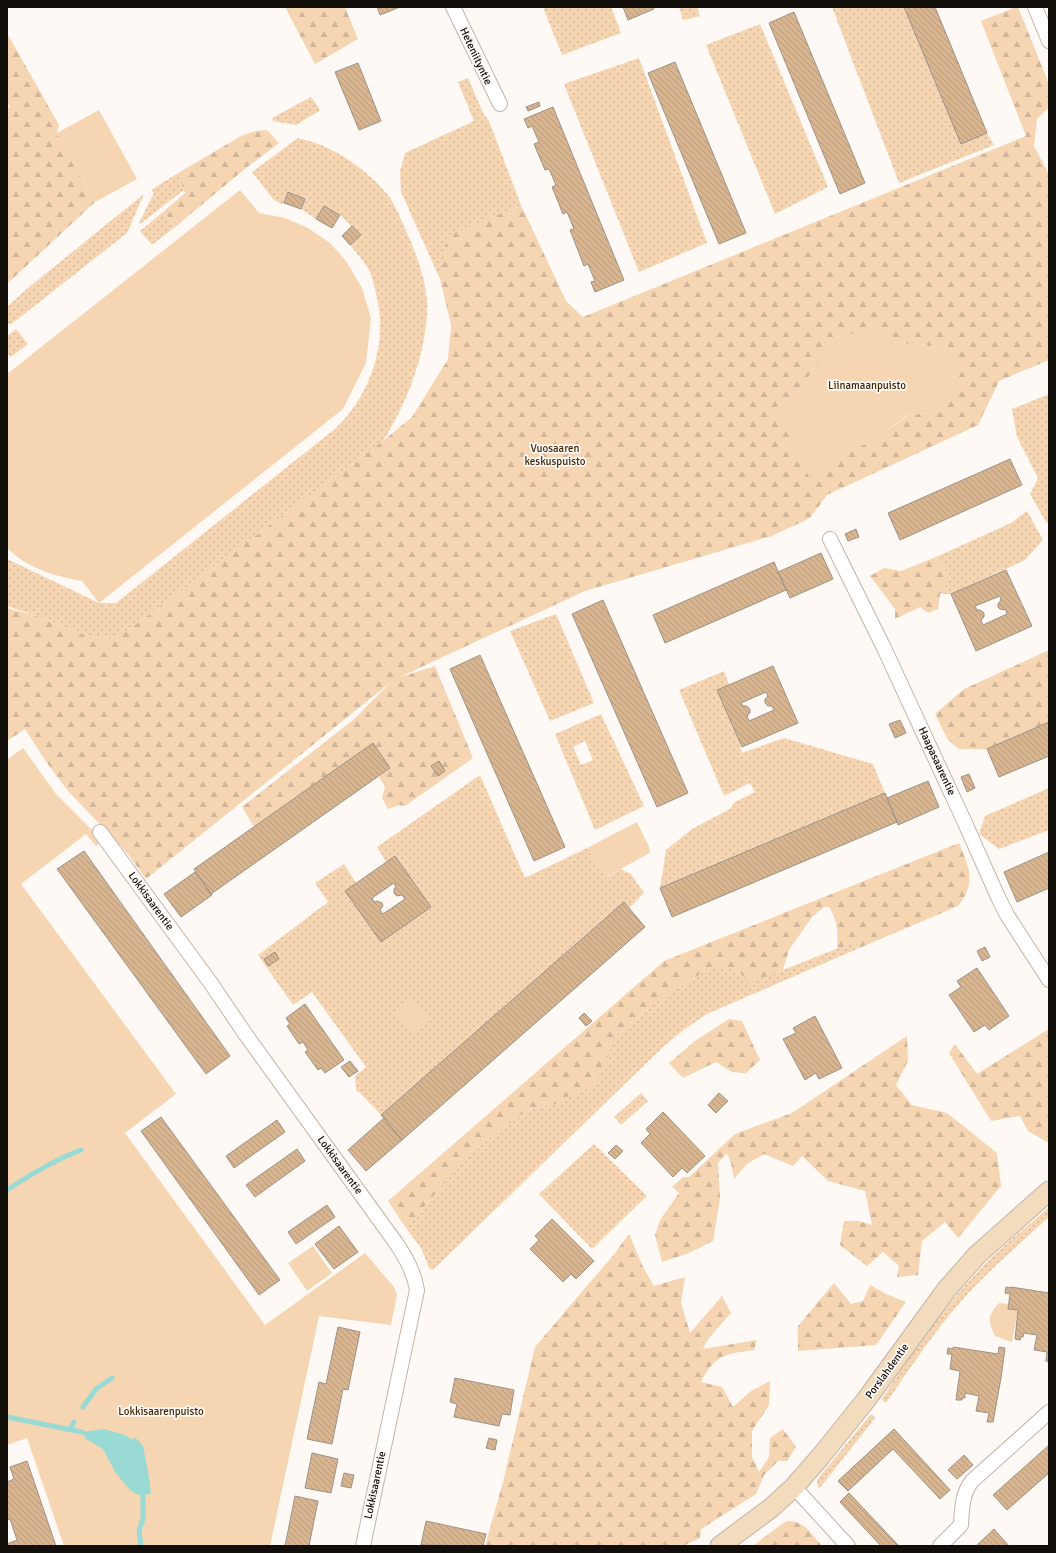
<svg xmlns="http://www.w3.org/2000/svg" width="1056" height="1553" viewBox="0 0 1056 1553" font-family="Signika,sans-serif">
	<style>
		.grass { fill: url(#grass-dots); fill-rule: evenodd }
		.forest { fill: url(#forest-firs); fill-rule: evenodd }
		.green { fill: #f6d5b3 }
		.water { fill: #99dad5 }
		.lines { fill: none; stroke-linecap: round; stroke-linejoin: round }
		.stream { stroke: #99dad5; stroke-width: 5 }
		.building { fill: url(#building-back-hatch); stroke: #9d9288; fill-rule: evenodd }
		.street-casing { stroke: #c0b5aa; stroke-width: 16 }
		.secondary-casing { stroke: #c0b5aa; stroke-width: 21 }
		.street { stroke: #fff; stroke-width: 14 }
		.secondary { stroke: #f3dcbd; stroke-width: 19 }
		.labels { text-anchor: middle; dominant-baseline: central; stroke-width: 3.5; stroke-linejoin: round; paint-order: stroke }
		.street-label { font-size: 11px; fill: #120f0b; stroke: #fef9f5 }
		.park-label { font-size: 11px; fill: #3e2606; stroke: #fef9f5 }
	</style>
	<defs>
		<pattern id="grass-dots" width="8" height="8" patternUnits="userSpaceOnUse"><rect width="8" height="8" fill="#f6d5b3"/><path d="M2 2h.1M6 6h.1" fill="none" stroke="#d2b699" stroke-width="1.8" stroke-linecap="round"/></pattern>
		<pattern id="forest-firs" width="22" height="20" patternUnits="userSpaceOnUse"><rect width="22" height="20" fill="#f6d5b3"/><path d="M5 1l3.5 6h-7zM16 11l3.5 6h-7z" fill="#d2b699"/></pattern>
		<pattern id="building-back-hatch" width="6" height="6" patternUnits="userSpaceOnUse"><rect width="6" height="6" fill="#d9b58f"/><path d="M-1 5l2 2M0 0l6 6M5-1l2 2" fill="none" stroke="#b99a7a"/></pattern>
	</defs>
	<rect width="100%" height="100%" fill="#fef9f5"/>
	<path class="grass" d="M543 7H611L621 33 562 55Z
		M679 7H697L700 16 683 20Z
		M832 7H904L961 143 987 133 994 145 899 183Z
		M760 24 828 187 775 214 706 45Z
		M639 58 707 243 639 272 564 84Z
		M468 78 484 115 489 121 521 205 448 236 440 279 401 192 400 171 405 153 474 121 458 82Z
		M311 97 319 108V111L296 125 273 121 272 118Z
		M298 138C304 140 311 141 318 144 343 153 374 176 390 198 399 212 404 227 411 242 419 262 426 282 427 303 428 349 408 402 383 441L123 634 111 638 90 637 36 616 7 606V559L99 603H116L335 429C371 394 389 343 376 293 374 286 373 279 370 272 365 262 357 254 350 245L360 235 340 215 324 206 316 219 301 209 305 199 289 192 284 203 281 204 273 199 252 172Z
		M178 173 184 190 140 224 139 223 154 193 151 190Z
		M144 194 127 233 18 319 11 324H7V307L28 288Z
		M163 212 175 227 152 245 140 231Z
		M16 329 28 344 11 357 7 353V336Z
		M1049 394V523L1046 522 1030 494 1038 478 1017 437 1012 409Z
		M1027 511 1043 540 1025 560 951 594H940L951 578 936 557 1011 523Z
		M556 614 594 703 550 721 510 631Z
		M724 671 729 685 718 690 739 741 742 753 784 738 873 764 885 793 660 888 666 850 692 829 730 809 735 802 755 792 750 783 724 796 679 690Z
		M601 714 644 806 595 830 555 734ZM585 741 593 760 581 765 573 747Z
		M480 775 525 878 587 848 606 878 620 869 631 874 644 893 629 908 624 902 381 1115 360 1093 356 1091 355 1076 366 1067 312 992 293 1005 258 955 328 902 315 883 344 864 356 883 381 941 431 907 395 856 386 862 377 847Z
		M1049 788V830L999 849 979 834 985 816Z
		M854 942 857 949 707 1014 685 1029 664 1046 433 1270 429 1268 421 1248 406 1228 473 1150 529 1109 556 1104 608 1059 611 1040 660 999 710 968C723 965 737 969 747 978L775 973Z
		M641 1093 648 1101 621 1125 614 1117Z
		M594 1144 647 1196 592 1249 539 1194Z
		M1049 1207V1217C1021 1243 991 1268 965 1297 936 1329 912 1365 887 1402H884L882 1399C912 1352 944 1306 983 1266 1003 1245 1027 1227 1049 1207Z
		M871 1414 875 1417 872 1422 819 1489 817 1481 820 1476Z"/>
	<path class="forest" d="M285 7H345L358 39 315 64Z
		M1016 7H1018L1049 84V107L1037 119 1034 146 1049 174V360L999 381 978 425 827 495 810 518 772 536 585 591 400 677 435 666 473 758 405 806 399 805 388 809 382 798 385 787 379 777 390 768 373 743 254 827 242 807 353 720 391 682 146 879 128 854 68 791 47 763 25 729 7 741V608L36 616 90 637 111 638 123 634 383 441 412 417 448 359 451 325 440 279 447 236 521 205 566 301 583 317 1026 136 981 21ZM855 332H884L899 343 949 348 942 412 909 415 879 436 775 408 799 391 813 370 830 350Z
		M7 33 59 125 57 133 95 202 7 284V109L10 107 7 102Z
		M267 130 279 143 246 168 175 227 163 212 185 193 178 173 243 135 256 131Z
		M936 557 951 578 940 594 938 609 928 613 920 607 895 619V609L870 576 884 568 901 571Z
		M1049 650V722L987 749H959L948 740 935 714 964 689Z
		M959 843C969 868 977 882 958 906L857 949 854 942 837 949C838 933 838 921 829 907H824L812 917 789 950 783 970 750 983C741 970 726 965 710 968L660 999 611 1040 608 1059 594 1086 556 1104 529 1109 473 1150 406 1228 388 1201 664 961Z
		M729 1019 742 1021 760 1060 746 1073 732 1072 716 1062 683 1078 669 1063 695 1041Z
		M1047 1030 1049 1032V1143L1028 1131 1020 1116 991 1121 949 1053 955 1044 977 1074Z
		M907 1036 908 1061 896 1085 912 1105 947 1113 997 1153 1001 1186 958 1238 945 1222 922 1241 918 1275 897 1277 899 1266 883 1252 867 1266 840 1245 844 1221H859L872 1225 865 1191 828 1181 802 1156 793 1166 764 1154 747 1164 734 1179 731 1163 727 1153 718 1163 720 1198 713 1241 689 1253 662 1262 655 1235 660 1220 679 1193 672 1187 683 1177H689L735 1134 792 1113Z
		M629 1234 643 1267 654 1286 685 1277 681 1303 690 1333 722 1296 731 1313 708 1339 703 1349 757 1340 754 1350C726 1354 715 1354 701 1382L722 1387 733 1407 751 1391 770 1381 769 1405 752 1431V1457L759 1472 769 1457 770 1438 783 1429 796 1447 787 1461H778L764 1475 756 1494 701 1529 700 1538 683 1546H485L503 1482 535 1347 615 1253Z
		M834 1283 851 1304 863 1301 870 1285 886 1294 906 1302 876 1345 798 1351V1326Z
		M788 1521C805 1521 812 1535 822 1546H753L783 1523Z"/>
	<path class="green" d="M99 110 137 179 95 202 57 133Z
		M240 190 259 213 285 218 308 228 330 243 346 261 362 288 371 318 366 363 343 409 99 603 82 581C54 576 27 568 7 548V374Z
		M854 332H884L899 343 950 348 959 378 942 412 908 415 879 436 809 477 775 408 799 391 813 370 830 350Z
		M23 748 56 794 103 841 96 846 86 834 21 884 176 1094 125 1133 265 1325 365 1253 394 1287 397 1295 391 1325 319 1316 270 1546H64L27 1438 7 1445V760Z
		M637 822 649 847 650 853 613 873 606 878 587 848Z
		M412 998 431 1020 415 1034 396 1013Z
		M313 1246 332 1273 307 1291 288 1263Z
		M999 1303 1009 1304 1008 1309 1018 1310 1012 1342 995 1336C988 1320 987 1316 999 1303Z"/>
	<path class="water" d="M104 1429 125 1435 131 1439 136 1438 143 1446 148 1471 151 1493 143 1496 136 1494 130 1490 115 1472 103 1449 86 1439 82 1432Z"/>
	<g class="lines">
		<path class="stream" d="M7 1190C31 1174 54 1160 81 1150
			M83 1407 96 1389 112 1378
			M7 1417 82 1432
			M70 1429 74 1422
			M141 1546 139 1530 143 1519V1496"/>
	</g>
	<path class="building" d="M377 7H400L380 15Z
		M623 7H653L654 9 628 20Z
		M904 7H935L987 133 961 144Z
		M794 12 865 183 840 194 769 23Z
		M675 62 746 233 719 244 648 73Z
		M358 63 381 121 359 130 335 72Z
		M539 102 540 106 528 111 526 107Z
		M553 107 624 280 595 292 591 282 595 281 588 264 584 266 570 230 574 229 567 212 563 214 552 187 556 185 549 169 545 170 534 144 539 142 532 126 528 128 524 119Z
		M288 192 305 199 301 209 284 203Z
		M324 206 340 215 332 228 316 219Z
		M352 226 361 235 350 245 342 236Z
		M1010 459 1022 485 900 540 888 513Z
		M856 529 859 537 848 541 845 534Z
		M821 553 833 579 790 598 778 572Z
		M774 562 786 590 665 643 653 615Z
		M1006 570 1032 626 976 651 951 594ZM1000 596 1001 600 998 604V607L1000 609 1006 610 1007 614 983 625 981 620 984 617V613L980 610H977L975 606Z
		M603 600 688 793 657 807 572 614Z
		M480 655 565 847 534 861 450 669Z
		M773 666 798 723 742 747 717 690ZM766 692 768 696 765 699V703L768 706H772L774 710 749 721 747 716 750 713V709L747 706H743L741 703Z
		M900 720 906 733 895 738 889 724Z
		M1049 722V756L999 777 987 749Z
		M373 743 390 768 211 894 194 869Z
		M439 761 445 771 438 776 431 766Z
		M969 774 975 788 967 792 961 777Z
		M928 781 939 807 898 825 887 798Z
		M885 793 897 822 672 917 660 888Z
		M84 851 230 1056 206 1074 57 869Z
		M1049 852V888L1017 902 1004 872Z
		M395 856 431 907 381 942 345 891ZM394 883 396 887 394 889V893L397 896 402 895 405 899 383 914 380 910 383 906 382 903 377 901 374 902 372 898Z
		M195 872 212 895 181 917 164 894Z
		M624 902 645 927 402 1140 381 1115Z
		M985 947 990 957 982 961 977 951Z
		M275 952 279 959 268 966 264 959Z
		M977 968 1009 1016 989 1030 985 1025 974 1032 949 995 961 987 957 981Z
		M305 1004 344 1060 325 1073 321 1068 318 1070 305 1052 308 1050 303 1042 299 1044 287 1026 290 1024 286 1018Z
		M584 1013 592 1021 586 1026 579 1018Z
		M815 1016 842 1068 819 1079 816 1073 805 1080 783 1039 796 1033 793 1028Z
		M350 1061 358 1071 349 1077 341 1067Z
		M719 1093 728 1101 716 1113 708 1105Z
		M663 1112 705 1156 687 1173 682 1168 673 1177 641 1143 650 1134 646 1129Z
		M161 1117 280 1280 259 1295 141 1131Z
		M384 1118 402 1140 366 1171 348 1150Z
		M277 1120 285 1132 234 1168 226 1156Z
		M616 1145 623 1151 615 1159 608 1153Z
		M297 1149 305 1161 255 1197 246 1185Z
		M327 1205 335 1217 296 1244 288 1232Z
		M552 1219 594 1261 576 1279 571 1274 563 1282 530 1249 539 1240 535 1236Z
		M339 1226 358 1252 334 1269 315 1244Z
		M1006 1287 1011 1288V1287L1049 1293V1362L1046 1361 1047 1352 1034 1350 1037 1335 1024 1333 1023 1337H1021L1020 1340 1015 1339 1018 1310 1008 1309 1010 1294 1005 1293Z
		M338 1327 360 1332 348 1390 343 1389 332 1444 307 1439 319 1382 326 1384Z
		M953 1347 998 1354 999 1347 1005 1348 1001 1378 993 1422H987L989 1413 976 1411 979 1396 965 1393V1398H962V1400H956L960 1371 950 1369 952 1354H947L948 1348 953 1349Z
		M455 1378 514 1390 510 1415 502 1414 499 1426 454 1417 457 1404 450 1402Z
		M894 1429 950 1490 940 1499 893 1449 848 1491 838 1481Z
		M489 1438 497 1440 495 1450 486 1448Z
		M1048 1446 1049 1447V1473L1007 1510 993 1495Z
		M312 1453 338 1459 331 1493 305 1488Z
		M964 1455 973 1465 957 1479 948 1470Z
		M27 1461 56 1546H7V1544L17 1540 10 1519 7 1520V1482L14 1479 10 1467Z
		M344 1473 354 1475 351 1488 341 1486Z
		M849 1493 899 1546H881L840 1502Z
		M295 1496 318 1501 309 1546H285Z
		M426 1521 486 1534 483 1546 421 1545Z
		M994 1529 1009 1546H976Z"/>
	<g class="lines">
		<defs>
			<path id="street" d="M453 7 500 104
				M1035 7 1049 41
				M830 539 884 648 965 823 998 897 1007 915 1049 980
				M100 832 210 982 246 1035 396 1243C406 1258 414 1272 417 1290L363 1546
				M794 1487 848 1546
				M940 1546 961 1525C962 1508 962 1494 972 1481L1049 1412"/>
			<path id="secondary" d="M720 1546 771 1508 794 1487 821 1456 866 1400 947 1289 977 1255 1049 1191"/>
		</defs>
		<use href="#street" class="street-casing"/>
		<use href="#secondary" class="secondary-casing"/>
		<use href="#street" class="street"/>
		<use href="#secondary" class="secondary"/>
	</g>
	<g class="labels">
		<g class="street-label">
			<text transform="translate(476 56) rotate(65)">Heteniityntie</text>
			<text transform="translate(937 761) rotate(65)">Haapasaarentie</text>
			<text transform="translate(151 901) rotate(54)">Lokkisaarentie</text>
			<text transform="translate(340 1165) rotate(54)">Lokkisaarentie</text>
			<text transform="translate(887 1371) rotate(-54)">Porslahdentie</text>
			<text transform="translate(375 1485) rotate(-78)">Lokkisaarentie</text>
		</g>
		<g class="park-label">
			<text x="867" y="385">Liinamaanpuisto</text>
			<text x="555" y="448">Vuosaaren<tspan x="555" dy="13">keskuspuisto</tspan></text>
			<text x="161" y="1411">Lokkisaarenpuisto</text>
		</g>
	</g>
	<rect width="1056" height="1553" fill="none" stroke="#120f0b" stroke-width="16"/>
</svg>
